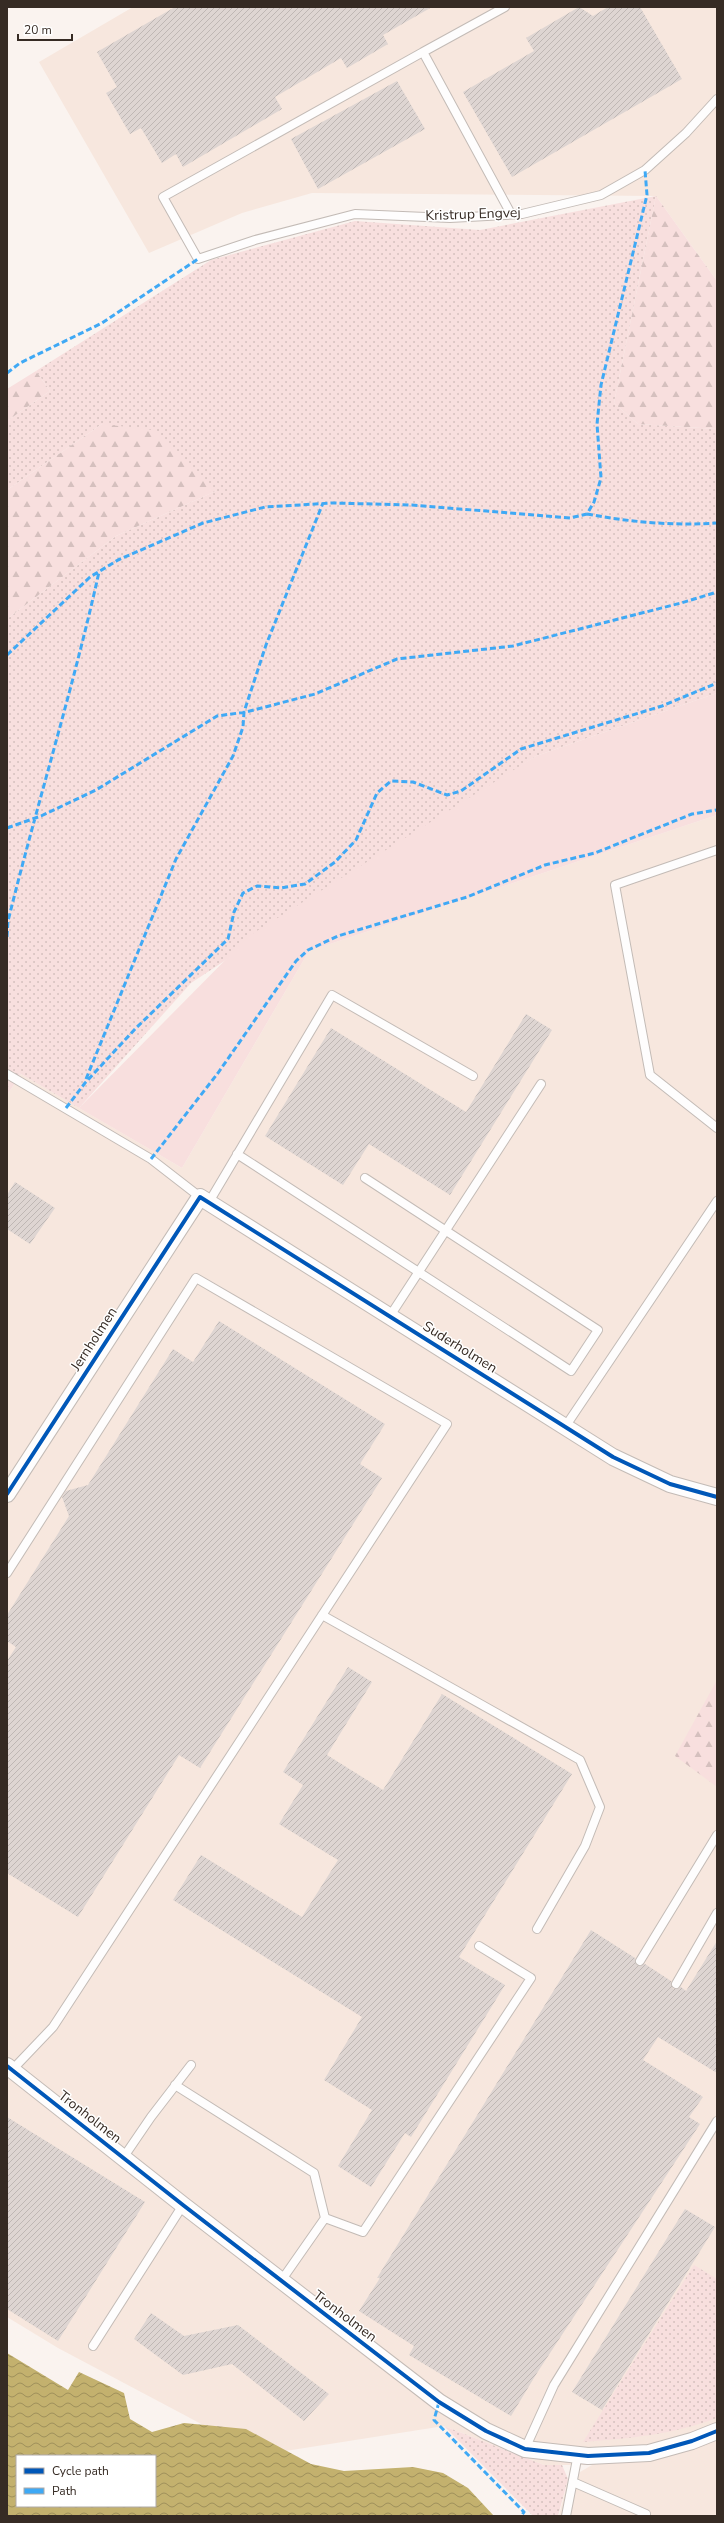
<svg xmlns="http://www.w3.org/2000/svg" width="724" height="2523" viewBox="0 0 724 2523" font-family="'Nunito Sans',sans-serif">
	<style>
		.built { fill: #f7e7de }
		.grass { fill: url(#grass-dots) }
		.forest { fill: url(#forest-firs) }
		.park { fill: #f8dfde }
		.water { fill: url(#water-waves); fill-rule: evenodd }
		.building { fill: url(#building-hatch) }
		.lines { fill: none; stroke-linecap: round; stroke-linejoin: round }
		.lane-casing { stroke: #c3bbb6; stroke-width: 10 }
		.street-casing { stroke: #c3bbb6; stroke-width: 18 }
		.lane { stroke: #fefdfd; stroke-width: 8 }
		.street { stroke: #fefdfd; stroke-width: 16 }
		.quiet { stroke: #3fa9f5; stroke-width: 3; stroke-dasharray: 6 3; stroke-linecap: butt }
		.cycleway-casing { stroke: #fff; stroke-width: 6 }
		.cycleway { stroke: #0057b8; stroke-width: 4 }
		.labels { text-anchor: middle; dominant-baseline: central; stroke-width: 3; stroke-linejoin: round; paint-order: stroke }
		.street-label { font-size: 14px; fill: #362b24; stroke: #fff }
	</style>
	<defs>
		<pattern id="grass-dots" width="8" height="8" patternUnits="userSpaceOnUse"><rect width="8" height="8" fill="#f8dfde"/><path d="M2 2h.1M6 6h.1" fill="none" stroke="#d5c0be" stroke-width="1.8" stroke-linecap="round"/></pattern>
		<pattern id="forest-firs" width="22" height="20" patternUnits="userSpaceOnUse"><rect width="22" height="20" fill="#f8dfde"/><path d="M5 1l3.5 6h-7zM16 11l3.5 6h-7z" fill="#d5c0be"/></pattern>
		<pattern id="water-waves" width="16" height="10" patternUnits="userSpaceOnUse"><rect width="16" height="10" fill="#c3b16e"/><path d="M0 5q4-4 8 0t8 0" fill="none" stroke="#9f905a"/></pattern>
		<pattern id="building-hatch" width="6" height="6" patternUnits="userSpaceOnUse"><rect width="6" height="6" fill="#ded5d2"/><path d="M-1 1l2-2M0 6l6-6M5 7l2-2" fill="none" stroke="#bfb7b4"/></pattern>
	</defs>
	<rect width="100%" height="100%" fill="#faf3ef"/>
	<path class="built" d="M133 7H717V281L656 196 312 193 242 213 149 253 39 62Z
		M717 815V2516H559L568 2479 592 2465H544L444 2426 260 2455 58 2348 7 2317V1095L21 1074 182 1168 309 951Z"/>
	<path class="grass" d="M656 196 614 403 638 424 717 429V693L536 756 191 983 79 1108 21 1074 7 1071V619L116 536 216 491 102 424 7 490V421L50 391 36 371 211 260 355 221 480 230Z
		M694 2265 717 2279V2418C671 2435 632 2438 583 2442Z
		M444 2426 544 2465H562L568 2479 558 2516H533Z"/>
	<path class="forest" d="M656 196 717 281V429L638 424 614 403Z
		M36 371 50 391 7 421V389Z
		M102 424 152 430 216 491 116 536 7 619V490Z
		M7 1071 21 1074 7 1095Z
		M717 1680V1787L675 1756Z"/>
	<path class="park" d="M717 693V815L309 951 182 1168 79 1108 249 936 536 756Z"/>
	<path class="water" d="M7 2353 68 2390 79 2372 124 2393 130 2419 152 2432 184 2423 246 2429 311 2464 344 2471 413 2467 443 2473 468 2488 494 2516H7ZM17 2456H155V2506H17Z"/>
	<path class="building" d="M175 7H432L383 35 388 44 347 68 341 58 275 97 282 109 183 167 176 154 162 163 141 128 130 134 106 93 117 87 97 52Z
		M579 7 593 16 608 7H640L682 79 512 177 463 92 534 51 526 38Z
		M397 81 425 129 318 189 291 139Z
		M526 1014 552 1030 450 1195 369 1144 343 1185 265 1136 331 1028 466 1112Z
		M15 1182 55 1208 30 1244 7 1229V1195Z
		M219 1321 385 1424 360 1464 382 1478 200 1768 179 1755 78 1917 7 1873V1661L16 1647 7 1641V1615L69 1516 62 1497 66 1491 88 1485 173 1349 193 1362Z
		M348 1667 372 1682 327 1755 383 1790 442 1694 572 1774 459 1957 505 1985 411 2137 405 2133 371 2187 338 2166 372 2110 324 2080 362 2017 173 1900 201 1855 302 1917 338 1860 279 1824 303 1785 283 1772Z
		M591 1930 635 1958 637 1965 645 1964 671 1981 673 1989 681 1987 686 1991 717 1941V2073L658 2037 643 2060 703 2097 689 2117 700 2124 537 2373 511 2416 409 2355 414 2346 359 2311 380 2278H377Z
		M7 2117 145 2202 58 2341 7 2309Z
		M685 2209 715 2227 602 2410 572 2392Z
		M151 2313 184 2336 238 2325 329 2394 304 2421 232 2364 183 2375 134 2339Z"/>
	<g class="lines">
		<defs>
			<path id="lane" d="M505 7 423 52 511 214
				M423 52 163 197 198 259 255 240 355 214 450 218 522 214 601 195 645 170 686 133 717 99
				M717 850 615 885 650 1075 717 1128
				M7 1074 151 1159 200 1197
				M237 1154 571 1371 598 1330 365 1178
				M209 1202 332 995 473 1076
				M390 1316 541 1084
				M565 1427 717 1201
				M7 1573 196 1278 447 1424 53 2027 12 2070
				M322 1615 580 1760 600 1807 585 1846 537 1929
				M640 1961 717 1835
				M676 1984 717 1913
				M175 2085 314 2173 325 2218 281 2281
				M123 2158 151 2117 191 2065
				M325 2218 363 2232 531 1978 479 1946
				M93 2346 183 2205
				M525 2449 554 2385 717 2121
				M573 2482 646 2514 645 2516
				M566 2516 578 2454"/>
			<path id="street" d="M7 1494 200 1197 613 1457 670 1484 717 1497
				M7 2066 183 2205 439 2402 486 2431 525 2449 588 2456 649 2453 692 2441 717 2431"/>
		</defs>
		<use href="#lane" class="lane-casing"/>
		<use href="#street" class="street-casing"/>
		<use href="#lane" class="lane"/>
		<use href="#street" class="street"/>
		<path class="quiet" d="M7 373 20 363 102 323 198 259
			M587 514C630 522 673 526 717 523
			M7 655 90 577 118 560 203 523 265 507 332 503 412 505 570 518 587 514 594 502 601 478 597 424 601 385 647 195 645 170
			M7 828 41 816 96 790 217 716 246 712 315 694 397 659 513 646 681 603 717 592
			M7 937 8 921C37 804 73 689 99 572
			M86 1079 176 859 233 756 243 727 244 712 266 645 323 503
			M66 1108 85 1083 136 1028 228 939 234 912 243 893 257 886 281 888 305 884 335 862 356 840 377 793 391 781 413 782 447 795 461 791 521 749 662 706 717 683
			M151 1159 218 1073 296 961 308 950 338 936 467 897 545 865 595 853 692 814 717 810
			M439 2402 434 2420 524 2512 521 2516"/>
		<defs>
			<path id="cycleway" d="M7 1494 200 1197 613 1457 670 1484 717 1497
				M7 2066 183 2205 439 2402 486 2431 525 2449 588 2456 649 2453 692 2441 717 2431"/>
		</defs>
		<use href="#cycleway" class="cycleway-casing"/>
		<use href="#cycleway" class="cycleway"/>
	</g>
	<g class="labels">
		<g class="street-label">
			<text transform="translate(473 214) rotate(-2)">Kristrup Engvej</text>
			<text transform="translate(94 1339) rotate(-57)">Jernholmen</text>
			<text transform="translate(460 1347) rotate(32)">Suderholmen</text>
			<text transform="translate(90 2117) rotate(38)">Tronholmen</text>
			<text transform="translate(345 2316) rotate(37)">Tronholmen</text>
		</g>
	</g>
	<rect width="724" height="2523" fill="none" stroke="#362b24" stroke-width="16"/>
	<rect x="16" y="2455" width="140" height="52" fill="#ffffff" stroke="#afaaa7"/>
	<rect x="24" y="2468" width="20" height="6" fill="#0057b8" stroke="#afaaa7"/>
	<text x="52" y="2475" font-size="12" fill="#362b24">Cycle path</text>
	<rect x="24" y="2488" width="20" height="6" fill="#3fa9f5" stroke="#afaaa7"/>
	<text x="52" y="2495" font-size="12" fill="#362b24">Path</text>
	<path d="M18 34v6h54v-6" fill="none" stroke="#362b24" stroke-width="2"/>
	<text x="24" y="34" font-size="12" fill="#362b24" stroke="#ffffff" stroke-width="3" paint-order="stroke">20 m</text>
</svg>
